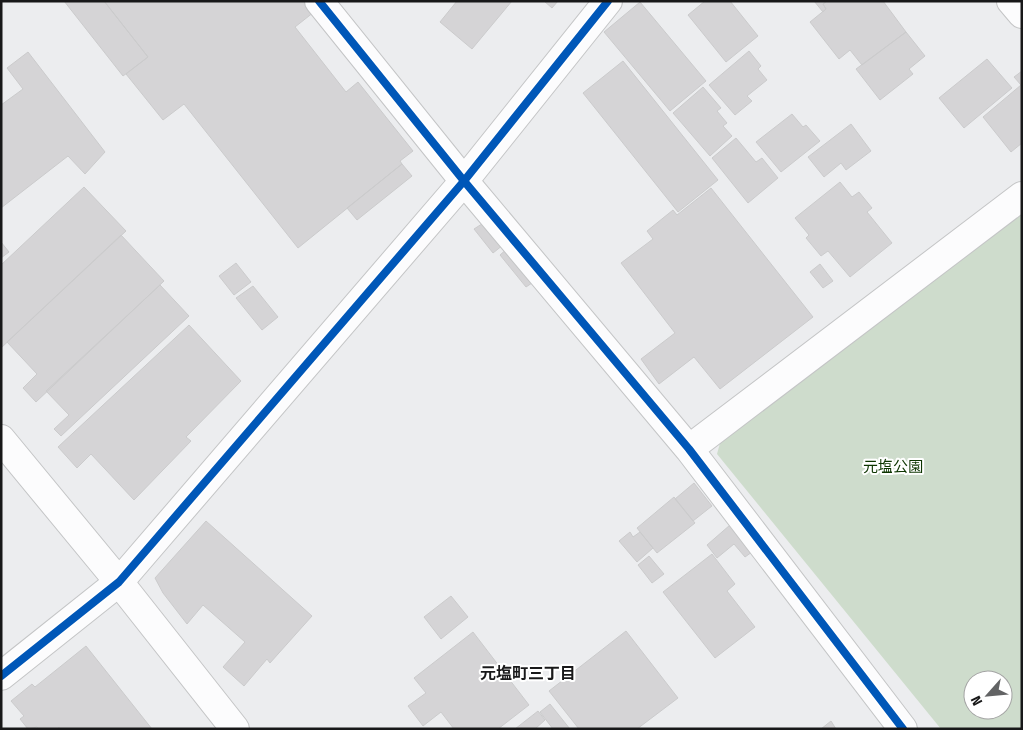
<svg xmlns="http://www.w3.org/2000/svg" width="1023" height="730" viewBox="0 0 1023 730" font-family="'Fira Sans Condensed','Noto Sans JP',sans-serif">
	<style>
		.green { fill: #cedccc; fill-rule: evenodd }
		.building { fill: #d5d4d6; stroke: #cbcbcc }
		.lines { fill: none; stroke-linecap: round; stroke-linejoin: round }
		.street-casing { stroke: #c4c5c6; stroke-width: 30 }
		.secondary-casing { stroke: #c4c5c6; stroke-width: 30 }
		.street { stroke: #fcfcfd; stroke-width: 28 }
		.secondary { stroke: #fcfcfd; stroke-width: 28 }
		.cycleway-casing { stroke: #fff; stroke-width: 11 }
		.cycleway { stroke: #0057b8; stroke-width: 8 }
		.labels { text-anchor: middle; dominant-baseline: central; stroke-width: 4; stroke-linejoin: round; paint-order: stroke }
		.park-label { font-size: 15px; fill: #0d3500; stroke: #fff }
		.neighbourhood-label { font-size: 16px; font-weight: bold; fill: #181819; stroke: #fff }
	</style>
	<rect width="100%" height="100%" fill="#ecedef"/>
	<path class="green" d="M1022 210V729H941L717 454 722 436ZM973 680H1003V710H973Z"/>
	<path class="building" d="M64 1H104L148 57 123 76Z
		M104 1H306L314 12 295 27 346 92 358 82 413 151 400 161 402 164 298 248 184 104 163 120 126 74 148 57Z
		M457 1H512L472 49 440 22Z
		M544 1H558L552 8Z
		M705 1H730L758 36 726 62 688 15Z
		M814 1H827L823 4 826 9 823 12Z
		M827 1H883L906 32 862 65 850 50 839 59 810 22 826 9 823 4Z
		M640 2 706 81 670 111 604 32Z
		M906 32 925 56 909 69 913 74 880 100 856 69Z
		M749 51 761 66 758 69 767 80 747 96 752 101 735 115 709 85Z
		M28 52 105 152 85 174 68 156 1 208V105L23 89 7 68Z
		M987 59 1012 88 964 128 939 98Z
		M623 61 718 180 678 212 583 93Z
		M1022 71V143L1011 152 983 117 1021 85 1014 77Z
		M703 87 721 108 717 111 727 123 723 126 732 136 710 156 673 113Z
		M792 114 803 127 806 125 820 141 781 172 756 142Z
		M851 124 871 151 846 170 841 163 824 177 808 157Z
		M736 138 756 162 762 158 778 178 748 203 712 158Z
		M402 164 412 176 357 220 347 208Z
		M840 182 852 197 859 192 872 208 867 212 892 243 850 277 828 251 821 256 806 238 809 235 795 218Z
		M84 187 126 231 1 348V265Z
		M711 188 813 317 720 389 694 357 659 384 641 359 675 333 621 263 653 239 647 231 673 210 677 215Z
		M485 222 503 245 493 253 474 229Z
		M121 235 164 281 36 402 23 388 37 374 7 342Z
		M1 242 9 252 1 258Z
		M508 248 535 281 526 287 500 255Z
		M236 263 251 282 234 295 219 276Z
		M820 264 833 281 823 288 810 272Z
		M160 285 189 316 61 436 54 429 69 415 46 391Z
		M253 286 278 317 262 330 236 298Z
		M189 325 241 381 186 437 191 441 134 500 91 454 77 468 58 447Z
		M694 483 712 506 693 521 675 499Z
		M674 497 695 523 657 553 637 528Z
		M206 521 312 616 270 663 267 659 244 686 223 667 245 642 203 605 187 624 163 593 155 578Z
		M730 525 752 552 745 557 734 544 717 558 707 545Z
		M630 532 633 537 640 532 653 548 637 562 619 541Z
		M712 554 735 584 727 591 755 627 715 658 663 592Z
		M649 556 664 574 652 583 638 565Z
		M451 596 468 617 441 639 424 617Z
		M626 631 678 698 637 729H579L549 691Z
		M473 632 529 705 498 729H454L441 712 423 726 408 706 426 693 414 678Z
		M86 646 152 729H60L59 727 57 729H38L37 727 28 729 20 719 24 716 11 701 32 684 35 687Z
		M550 704 570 729H553L540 712Z
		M538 711 545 720 535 729H515Z
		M831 721 836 729H821Z"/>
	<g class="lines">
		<defs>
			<path id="street" d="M319 1 464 181 689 449 903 729
				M1011 1 1022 14
				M689 449 1022 196
				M235 729 119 582 464 181 608 1"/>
			<path id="secondary" d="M1 439 119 582 1 676"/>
		</defs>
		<use href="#street" class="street-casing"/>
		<use href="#secondary" class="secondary-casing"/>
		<use href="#street" class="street"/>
		<use href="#secondary" class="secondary"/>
		<defs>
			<path id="cycleway" d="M319 1 464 181 689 449 903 729
				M1 676 119 582 464 181 608 1"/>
		</defs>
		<use href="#cycleway" class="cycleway-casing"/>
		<use href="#cycleway" class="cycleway"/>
	</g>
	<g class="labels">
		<g class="park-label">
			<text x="893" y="467">元塩公園</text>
		</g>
		<g class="neighbourhood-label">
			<text x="528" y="673">元塩町三丁目</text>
		</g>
	</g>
	<rect width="1023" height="730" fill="none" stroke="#181819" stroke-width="5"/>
	<g transform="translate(988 695) rotate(243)"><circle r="24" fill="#ffffff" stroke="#a3a3a3"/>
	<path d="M0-4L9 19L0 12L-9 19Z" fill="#626364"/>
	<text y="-8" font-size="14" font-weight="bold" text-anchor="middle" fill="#181819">N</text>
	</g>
</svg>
